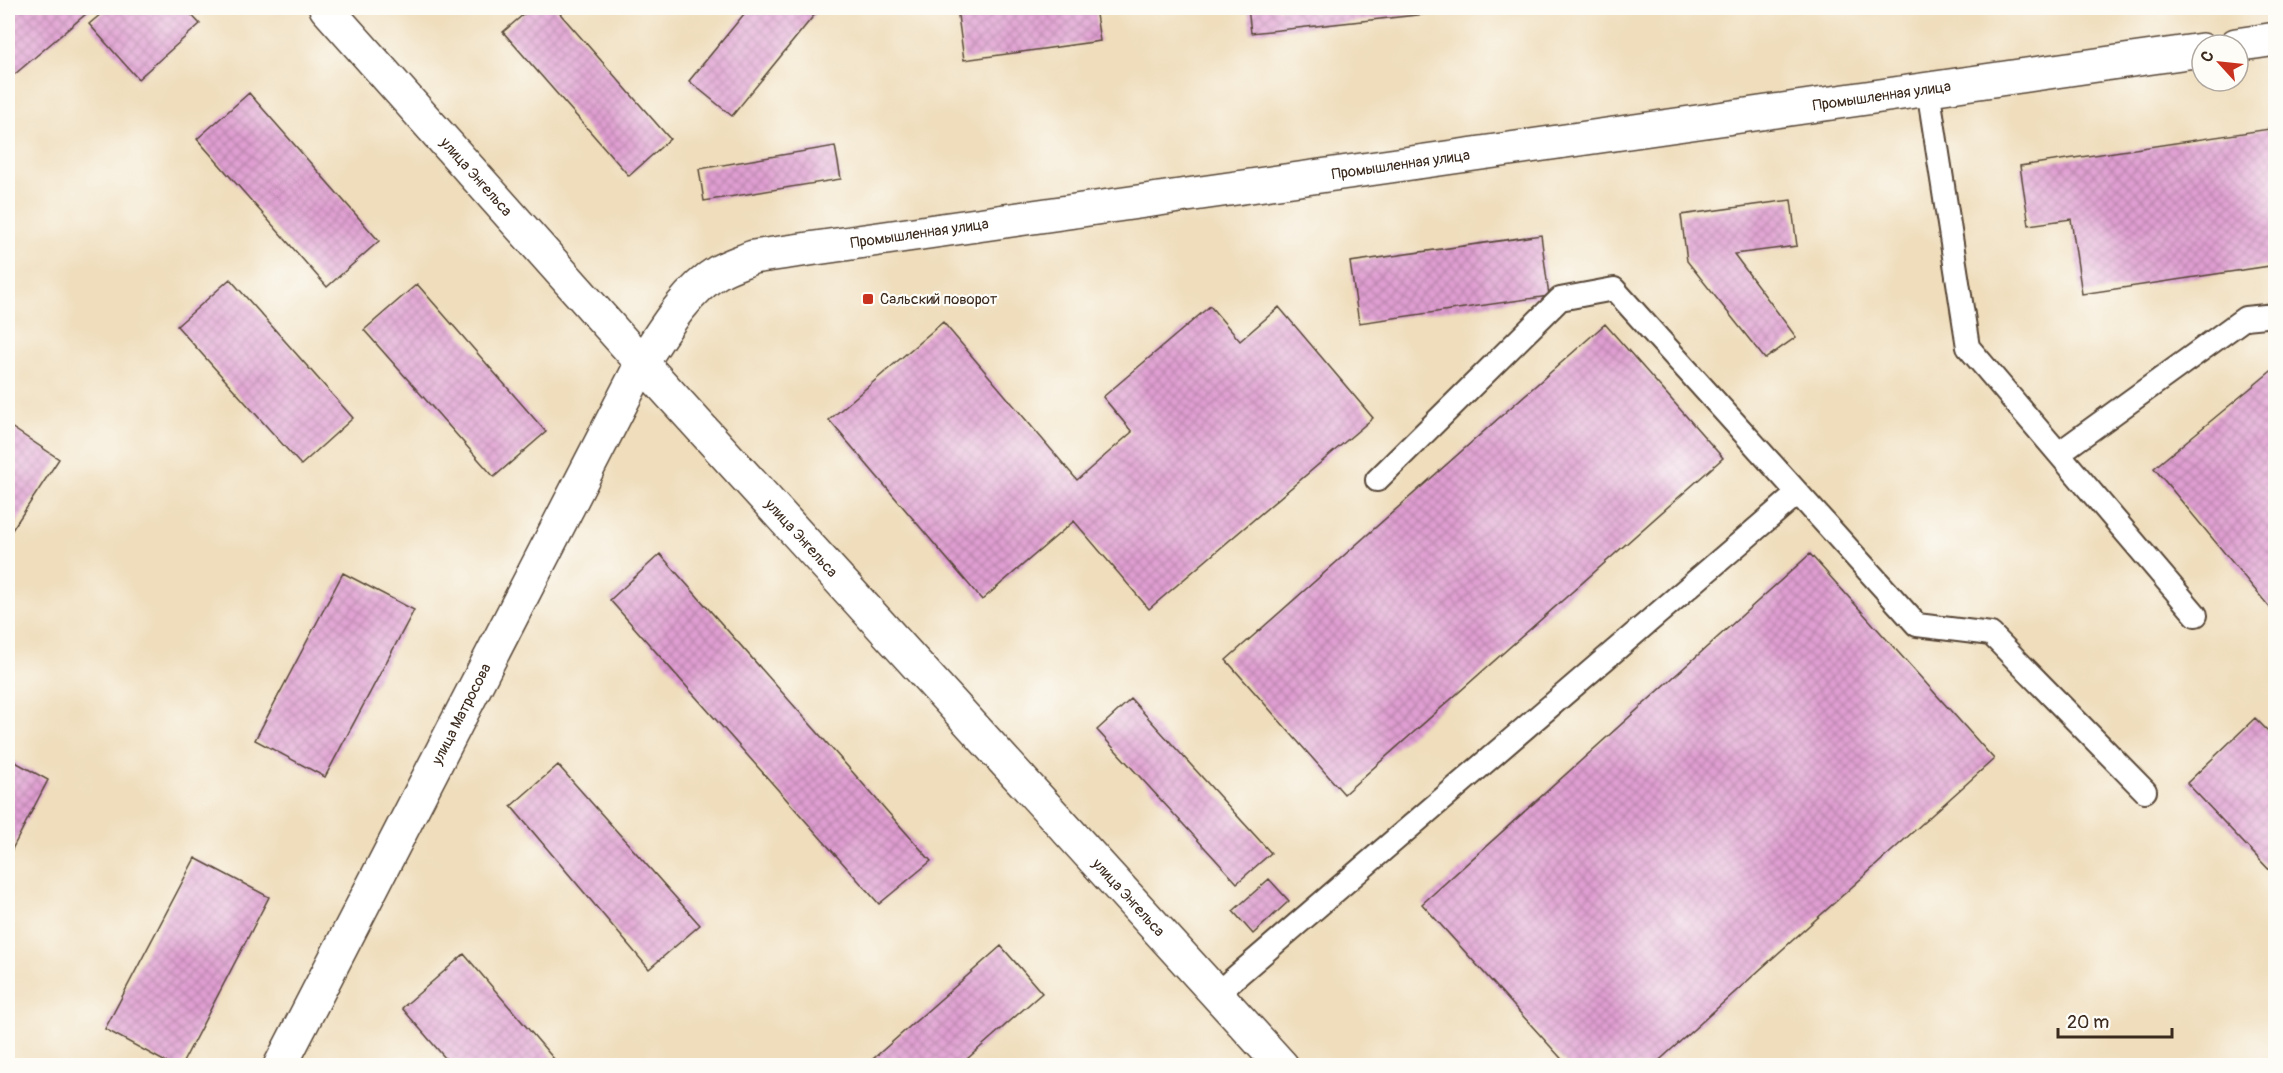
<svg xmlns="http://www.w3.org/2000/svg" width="2283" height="1073" viewBox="0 0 2283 1073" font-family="Pangolin,sans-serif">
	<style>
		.building { fill: url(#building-cross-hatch) }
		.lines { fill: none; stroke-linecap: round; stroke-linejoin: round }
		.service-casing { stroke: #564536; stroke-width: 26 }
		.minor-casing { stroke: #564536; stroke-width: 36 }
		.tertiary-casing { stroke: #564536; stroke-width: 36 }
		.secondary-casing { stroke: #564536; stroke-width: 36 }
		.service { stroke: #fff; stroke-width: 22 }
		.minor { stroke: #fff; stroke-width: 33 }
		.tertiary { stroke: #fff; stroke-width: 33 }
		.secondary { stroke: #fff; stroke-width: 33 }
		.poi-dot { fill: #c8321e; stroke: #fdfcf7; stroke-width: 2 }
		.labels { text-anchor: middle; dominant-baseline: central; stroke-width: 4.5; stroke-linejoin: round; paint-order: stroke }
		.street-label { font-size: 15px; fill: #3b2a1e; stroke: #fdfcf7 }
		.poi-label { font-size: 15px; fill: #3b2a1e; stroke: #fdfcf7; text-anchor: start }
	</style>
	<defs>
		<pattern id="building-cross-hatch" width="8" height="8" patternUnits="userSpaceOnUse" patternTransform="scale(1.5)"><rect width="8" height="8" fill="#e09fd2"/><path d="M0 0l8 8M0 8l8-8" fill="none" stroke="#b782aa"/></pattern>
	</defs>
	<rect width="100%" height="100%" fill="#fdfcf7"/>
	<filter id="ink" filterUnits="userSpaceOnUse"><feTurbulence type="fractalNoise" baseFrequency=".0167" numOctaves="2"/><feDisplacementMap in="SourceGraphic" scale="12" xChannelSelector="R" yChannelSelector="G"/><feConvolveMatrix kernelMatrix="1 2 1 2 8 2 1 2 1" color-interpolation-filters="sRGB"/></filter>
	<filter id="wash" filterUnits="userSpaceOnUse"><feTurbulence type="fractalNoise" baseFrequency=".008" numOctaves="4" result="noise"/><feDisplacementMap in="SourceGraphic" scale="24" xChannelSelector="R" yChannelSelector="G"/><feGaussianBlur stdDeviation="1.35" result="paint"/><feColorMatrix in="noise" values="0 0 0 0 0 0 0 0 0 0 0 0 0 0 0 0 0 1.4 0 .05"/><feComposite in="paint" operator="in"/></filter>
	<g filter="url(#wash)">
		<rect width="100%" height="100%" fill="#efddbb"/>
		<g id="blocks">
			<path class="building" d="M8 8H93L15 74 8 65Z
				M108 8H185L200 24 138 79 89 24Z
				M531 8H555L670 139 629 176 503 32Z
				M749 8H820L732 116 689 81Z
				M957 8H1095L1100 41 964 60Z
				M1248 8H1443L1444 12 1251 33Z
				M249 93 379 241 327 287 197 139Z
				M2276 128V265L2082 294 2071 219 2029 225 2020 166Z
				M835 146 841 179 704 201 699 169Z
				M1791 200 1797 246 1734 254 1796 337 1765 359 1687 261 1681 215Z
				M1541 235 1549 296 1359 323 1350 262Z
				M230 279 353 418 301 465 177 326Z
				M417 284 546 432 494 477 364 330Z
				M1210 306 1240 341 1279 307 1373 418 1149 609 1074 521 982 600 829 420 943 322 1077 480 1132 432 1103 397Z
				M1605 324 1723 458 1344 794 1226 660Z
				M2276 367V615L2154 468Z
				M8 425 59 459 8 536Z
				M660 554 931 861 879 904 610 600Z
				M1810 554 1994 759 1653 1066H1568L1422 904Z
				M343 573 414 610 325 777 255 740Z
				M1131 699 1271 853 1237 883 1097 730Z
				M2255 718 2276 739V877L2187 783Z
				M8 758 48 780 8 857Z
				M558 765 700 925 649 969 511 806Z
				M195 858 269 897 181 1066H173L105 1029Z
				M1269 879 1289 901 1253 934 1233 911Z
				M1001 946 1042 993 959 1066H865Z
				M464 954 560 1066H452L402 1008Z"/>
		</g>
	</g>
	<g filter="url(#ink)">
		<use href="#blocks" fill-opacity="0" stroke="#564536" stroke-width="1.5"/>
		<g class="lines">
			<defs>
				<path id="service" d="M1928 89 1968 347 2196 615
					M2059 453 2245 318 2276 315
					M1377 480 1560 299 1614 289 1917 625 1991 634 2145 791
					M1217 993 1798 493"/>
				<g id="minor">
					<path id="s1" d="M280 1066 642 363"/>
				</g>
				<g id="tertiary">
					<path d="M2236 45 2276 39"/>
					<path id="s2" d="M642 363C662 332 686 291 718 272 728 266 741 262 753 257L2202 50"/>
				</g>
				<g id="secondary">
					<path id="s3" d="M326 8 642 363 1282 1066"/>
				</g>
			</defs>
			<use href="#service" class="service-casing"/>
			<use href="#minor" class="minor-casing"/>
			<use href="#tertiary" class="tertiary-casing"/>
			<use href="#secondary" class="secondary-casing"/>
			<use href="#service" class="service"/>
			<use href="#minor" class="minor"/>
			<use href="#tertiary" class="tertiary"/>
			<use href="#secondary" class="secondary"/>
		</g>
	</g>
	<rect class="poi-dot" x="862" y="293" width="12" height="12" rx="3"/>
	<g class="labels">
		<g class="street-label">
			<text stroke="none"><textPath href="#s2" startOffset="1298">Промышленная улица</textPath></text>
			<text stroke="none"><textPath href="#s2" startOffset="812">Промышленная улица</textPath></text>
			<text stroke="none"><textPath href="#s3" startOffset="226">улица Энгельса</textPath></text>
			<text stroke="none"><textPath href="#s2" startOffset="326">Промышленная улица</textPath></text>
			<text stroke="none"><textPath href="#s3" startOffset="712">улица Энгельса</textPath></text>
			<text stroke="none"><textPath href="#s1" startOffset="396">улица Матросова</textPath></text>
			<text stroke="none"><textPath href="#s3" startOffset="1198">улица Энгельса</textPath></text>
		</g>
		<g class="poi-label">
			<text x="880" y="299">Сальский поворот</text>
		</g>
	</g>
	<rect width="2283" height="1073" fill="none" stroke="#fdfcf7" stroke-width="30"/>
	<g transform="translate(2220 63) rotate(297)"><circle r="28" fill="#fdfcf7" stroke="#afa8a0" stroke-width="1.5"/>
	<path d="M0-4.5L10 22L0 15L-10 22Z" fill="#c8321e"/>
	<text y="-9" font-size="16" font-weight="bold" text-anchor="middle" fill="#3b2a1e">С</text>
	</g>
	<path d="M2058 1028v9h114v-9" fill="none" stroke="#3b2a1e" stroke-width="3"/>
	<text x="2067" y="1028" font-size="18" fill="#3b2a1e" stroke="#fdfcf7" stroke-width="4.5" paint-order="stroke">20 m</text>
</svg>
